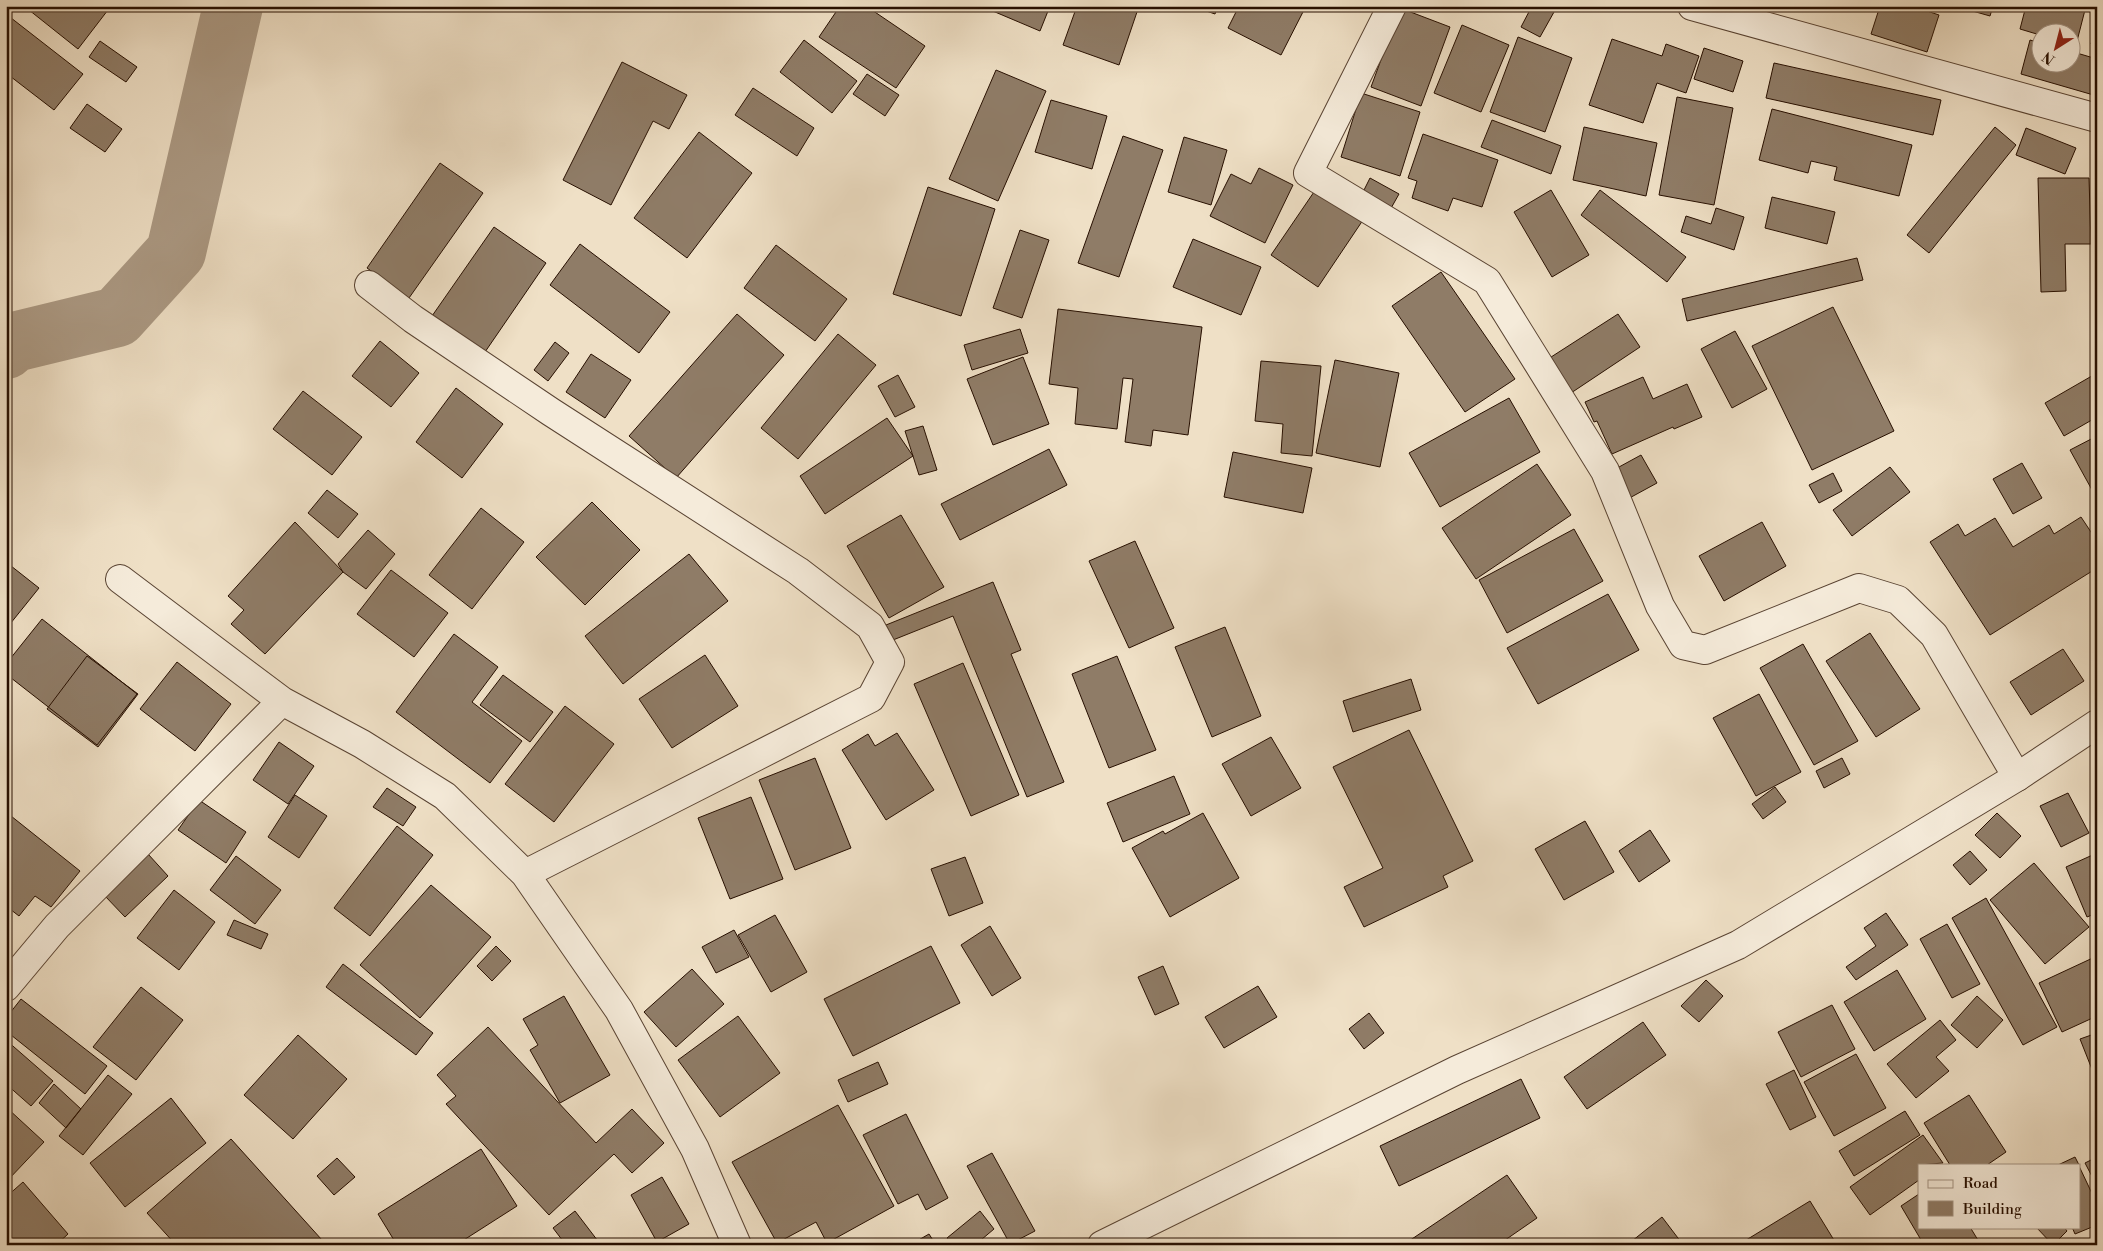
<svg xmlns="http://www.w3.org/2000/svg" width="2103" height="1251" viewBox="0 0 2103 1251" font-family="'Libre Bodoni',serif">
	<style>
		.lines { fill: none; stroke-linecap: round; stroke-linejoin: round }
		.river { stroke: #ab9983; stroke-width: 60 }
		.building { fill: #8f7c67; stroke: #270f00 }
		.minor-casing { stroke: #594332; stroke-width: 30 }
		.tertiary-casing { stroke: #594332; stroke-width: 30 }
		.minor { stroke: #f5ebda; stroke-width: 28 }
		.tertiary { stroke: #f5ebda; stroke-width: 28 }
	</style>
	<rect width="100%" height="100%" fill="#efe0c6"/>
	<filter id="stains"><feTurbulence type="fractalNoise" baseFrequency=".004" numOctaves="4"/><feColorMatrix values="0 0 0 0 .2 0 0 0 0 .09 0 0 0 0 .02 0 0 0 .5 -.17"/></filter>
	<radialGradient id="worn" r=".72"><stop offset=".6" stop-color="#630" stop-opacity="0"/><stop offset="1" stop-color="#630" stop-opacity=".3"/></radialGradient>
	<g class="lines">
		<path class="river" d="M6 349 10 343 117 317 176 252 233 6"/>
	</g>
	<path class="building" d="M24 6H111L78 49Z
		M840 6H866L925 46 896 88 819 37Z
		M989 6H1050L1040 31 988 9Z
		M1077 6H1139L1119 65 1063 45Z
		M1192 6H1218L1215 14Z
		M1239 6H1306L1281 55 1228 28Z
		M1532 6H1542L1554 12 1540 37 1521 27Z
		M1827 6H1841L1839 11Z
		M1880 6H1912L1939 15 1927 52 1871 34Z
		M1955 6H1993L1990 16Z
		M2026 6H2086L2076 45 2070 43V32H2040V35L2020 29Z
		M1400 8 1450 27 1421 106 1371 87Z
		M6 14 83 74 54 110 6 73Z
		M2097 23V46L2091 44Z
		M1462 25 1509 45 1481 112 1434 93Z
		M1518 37 1572 58 1545 132 1490 112Z
		M1612 39 1662 56 1666 44 1699 56 1686 93 1657 83 1643 123 1589 105Z
		M804 40 857 81 832 113 780 72Z
		M2030 40 2040 43V62H2070V51L2097 59V96L2021 74Z
		M100 41 137 67 126 82 89 57Z
		M1704 48 1743 61 1733 92 1694 79Z
		M622 62 687 95 669 129 653 121 611 205 563 180Z
		M1774 63 1941 100 1933 135 1766 98Z
		M996 70 1046 91 998 201 949 179Z
		M867 74 899 95 885 116 853 94Z
		M753 88 814 128 797 156 735 115Z
		M1361 93 1420 112 1400 176 1341 157Z
		M1677 97 1733 108 1714 205 1659 195Z
		M1051 100 1107 116 1092 169 1035 152Z
		M87 104 122 129 105 152 70 128Z
		M1772 109 1912 145 1899 196 1834 180 1837 167 1811 161 1808 173 1759 160Z
		M1492 120 1561 146 1551 174 1481 147Z
		M1584 127 1657 143 1646 196 1573 180Z
		M1995 127 2016 145 1929 253 1907 235Z
		M2026 128 2076 148 2065 174 2016 155Z
		M699 132 752 173 687 258 634 218Z
		M1423 134 1498 160 1482 207 1453 198 1448 211 1412 198 1417 181 1408 178Z
		M1123 136 1163 150 1119 277 1078 263Z
		M1184 137 1227 150 1211 205 1168 192Z
		M440 163 483 193 409 298 367 268Z
		M1259 168 1293 185 1265 243 1210 216 1231 174 1251 184Z
		M1370 178 1399 194 1390 210 1362 194Z
		M2038 178H2089L2091 244H2065L2066 291 2041 292Z
		M928 187 995 209 961 316 893 294Z
		M1316 189 1363 220 1318 287 1271 255Z
		M1551 190 1589 255 1552 277 1514 212Z
		M1600 190 1686 257 1667 282 1581 215Z
		M1772 197 1835 212 1827 244 1765 228Z
		M1716 208 1744 217 1734 250 1681 232 1686 216 1711 224Z
		M494 227 546 263 485 352 432 316Z
		M1020 230 1049 240 1022 318 993 308Z
		M1193 239 1261 267 1241 315 1173 287Z
		M580 244 670 312 639 353 550 285Z
		M776 245 847 299 815 341 744 288Z
		M1857 258 1863 280 1687 321 1682 299Z
		M1441 272 1515 379 1465 412 1392 306Z
		M1833 307 1894 431 1812 470 1752 346Z
		M1058 309 1202 327 1188 435 1153 430 1151 446 1125 442 1133 379 1123 378 1117 429 1075 424 1078 388 1049 384Z
		M737 314 784 355 676 478 629 436Z
		M1618 314 1640 347 1571 393 1548 359Z
		M1020 329 1028 353 972 370 964 345Z
		M1735 331 1767 389 1732 408 1701 349Z
		M838 334 876 365 798 459 761 428Z
		M380 341 419 373 391 407 352 376Z
		M555 342 569 353 548 381 534 370Z
		M591 354 631 380 605 418 566 392Z
		M1023 357 1049 424 993 445 967 379Z
		M1335 360 1399 373 1380 467 1316 453Z
		M1261 361 1321 366 1312 456 1281 453 1283 424 1255 421Z
		M2097 373V417L2064 436 2045 403Z
		M898 375 915 407 895 417 878 386Z
		M1643 377 1653 399 1687 384 1702 417 1674 429 1673 427 1612 454 1597 421 1594 422 1585 402Z
		M456 388 503 424 462 478 416 442Z
		M303 391 362 437 332 475 273 429Z
		M1509 398 1540 452 1440 507 1409 453Z
		M887 418 913 456 825 514 800 476Z
		M923 426 937 470 919 475 905 431Z
		M2097 436V499L2070 450Z
		M1049 449 1067 485 960 540 941 504Z
		M1233 452 1312 468 1303 513 1224 497Z
		M1641 455 1657 483 1624 501 1608 473Z
		M2022 463 2042 498 2013 514 1993 479Z
		M1537 464 1571 515 1476 579 1442 528Z
		M1890 467 1910 492 1852 536 1833 510Z
		M1833 473 1842 491 1819 503 1809 485Z
		M327 490 358 514 338 538 308 513Z
		M592 502 640 550 585 605 536 557Z
		M481 508 524 542 472 609 429 575Z
		M901 515 944 587 889 618 847 546Z
		M2081 517 2097 541V568L1990 635 1930 542 1958 524 1965 536 1995 518 2013 547 2049 525 2054 534Z
		M295 522 343 572 265 654 231 624 244 610 228 596Z
		M1762 522 1786 566 1724 601 1699 556Z
		M1574 529 1603 581 1507 633 1479 580Z
		M368 530 395 554 366 589 343 572 338 564Z
		M1135 541 1174 628 1129 648 1089 561Z
		M689 554 728 601 623 684 585 636Z
		M6 562 39 588 6 629Z
		M391 570 448 613 414 657 357 614Z
		M993 582 1021 650 1011 654 1064 782 1027 797 953 616 893 640 886 625Z
		M1608 594 1639 650 1538 704 1507 648Z
		M42 619 137 694 97 745 6 674V664Z
		M1225 627 1261 716 1212 737 1175 647Z
		M1870 633 1920 709 1876 737 1826 661Z
		M454 634 498 667 472 702 522 741 490 783 396 712Z
		M1803 644 1858 741 1814 765 1760 668Z
		M2063 649 2084 681 2031 715 2010 682Z
		M705 655 738 706 672 748 639 699Z
		M87 656 138 694 98 747 47 709Z
		M1117 656 1156 750 1109 768 1072 674Z
		M177 662 231 704 195 751 140 709Z
		M963 663 1019 795 971 816 914 684Z
		M503 675 553 712 530 742 480 705Z
		M1411 679 1421 710 1353 732 1343 701Z
		M1759 694 1801 772 1756 796 1713 718Z
		M565 706 614 744 554 822 505 784Z
		M1409 730 1473 861 1443 876 1448 887 1364 927 1344 887 1383 868 1333 767Z
		M897 733 934 790 886 820 842 750 868 734 875 746Z
		M1271 737 1301 788 1251 816 1222 764Z
		M279 742 314 766 288 804 253 780Z
		M815 758 851 848 795 870 759 780Z
		M1842 758 1850 774 1824 788 1816 771Z
		M1174 776 1190 814 1123 842 1107 803Z
		M1775 787 1786 802 1763 819 1752 804Z
		M387 788 416 807 403 826 373 807Z
		M2068 793 2089 833 2061 847 2040 806Z
		M295 795 327 816 299 858 268 837Z
		M751 797 783 879 730 899 698 818Z
		M199 800 246 832 226 863 178 830Z
		M6 812 80 871 51 907 35 896 19 916 6 906Z
		M1203 813 1239 878 1170 917 1132 848 1163 831 1165 834Z
		M1997 813 2021 836 2000 858 1975 835Z
		M1585 821 1614 872 1564 900 1535 849Z
		M397 826 433 855 370 936 334 908Z
		M1650 830 1670 861 1639 882 1619 851Z
		M1970 851 1987 870 1970 885 1953 865Z
		M2097 853V913L2087 917 2066 867Z
		M148 854 168 876 125 917 105 896Z
		M236 856 281 890 255 924 210 890Z
		M965 857 983 903 949 916 931 869Z
		M2034 863 2089 927 2045 964 1990 900Z
		M431 885 491 937 420 1018 360 965Z
		M174 890 215 922 179 970 137 938Z
		M1986 898 2057 1027 2023 1045 1952 918Z
		M1886 913 1908 945 1856 980 1846 967 1876 946 1864 928Z
		M775 915 807 972 771 992 738 935Z
		M234 920 268 934 261 949 227 935Z
		M1947 924 1980 984 1952 998 1920 939Z
		M990 926 1021 978 992 996 961 945Z
		M734 930 749 957 716 973 702 947Z
		M496 946 511 961 492 981 477 966Z
		M931 946 960 1003 853 1056 824 999Z
		M2097 956V1016L2062 1032 2039 983Z
		M343 964 433 1033 416 1055 326 987Z
		M1163 966 1179 1004 1155 1015 1138 977Z
		M692 969 724 1004 676 1047 644 1012Z
		M1897 970 1926 1019 1874 1051 1844 1002Z
		M1706 980 1723 996 1699 1022 1681 1006Z
		M1258 986 1277 1017 1224 1048 1205 1017Z
		M141 987 183 1020 136 1080 93 1047Z
		M564 996 610 1075 560 1103 530 1050 538 1045 523 1019Z
		M1977 996 2003 1020 1977 1048 1951 1025Z
		M21 999 107 1066 85 1094 6 1031V1018Z
		M1832 1005 1855 1049 1801 1077 1778 1032Z
		M1369 1013 1384 1033 1364 1049 1349 1029Z
		M738 1016 780 1073 720 1117 678 1060Z
		M1940 1020 1956 1040 1936 1057 1949 1071 1916 1098 1887 1064Z
		M1643 1022 1666 1055 1587 1109 1564 1077Z
		M488 1027 596 1143 632 1109 664 1143 632 1173 614 1154 549 1215 446 1104 456 1096 437 1075Z
		M2097 1033V1082L2080 1039Z
		M298 1035 347 1079 293 1139 244 1095Z
		M6 1040 53 1081 31 1106 6 1084Z
		M1856 1054 1886 1108 1834 1136 1804 1082Z
		M878 1062 888 1084 848 1102 838 1080Z
		M1794 1070 1816 1117 1790 1130 1766 1084Z
		M108 1075 132 1094 83 1155 59 1136Z
		M1521 1079 1540 1118 1399 1186 1380 1146Z
		M54 1084 81 1109 66 1128 39 1103Z
		M1969 1095 2006 1152 1987 1165H1950L1924 1123Z
		M171 1098 206 1143 125 1207 90 1163Z
		M838 1105 894 1206 827 1243 816 1222 777 1243 732 1162Z
		M6 1107 44 1142 7 1181 6 1180Z
		M1905 1111 1920 1135 1854 1176 1839 1151Z
		M906 1114 948 1198 926 1210 918 1194 898 1204 863 1135Z
		M1923 1135 1943 1163 1919 1165V1180L1870 1215 1850 1187Z
		M231 1139 322 1240 316 1245H176L147 1213Z
		M481 1149 517 1206 456 1245H397L378 1214Z
		M992 1153 1035 1231 1010 1244 967 1166Z
		M2075 1157 2079 1165H2058Z
		M2097 1157V1186L2085 1163Z
		M337 1158 355 1177 334 1195 317 1176Z
		M2079 1166 2097 1204V1225L2075 1234 2072 1227H2079Z
		M1507 1175 1537 1218 1498 1245H1403Z
		M662 1177 689 1224 657 1242 631 1195Z
		M23 1182 68 1234 56 1245H6V1197Z
		M1919 1194V1227H1970L1981 1245H1924L1901 1206Z
		M1810 1201 1837 1245H1738Z
		M575 1211 601 1245H566L553 1228Z
		M980 1211 994 1229 975 1245H952L947 1238Z
		M1662 1217 1681 1242 1678 1245H1627Z
		M2036 1227H2064L2067 1231 2053 1245Z
		M929 1234 936 1245H910Z
		M692 1240 694 1245H680Z"/>
	<g class="lines">
		<defs>
			<path id="minor" d="M1392 6 1308 173 1487 281 1605 471 1660 606 1683 645 1705 650 1859 588 1898 600 1934 635 2017 777
				M369 285 413 319 551 412 798 571 870 626 890 662 871 698 525 874
				M120 579 282 701 362 744 445 796 525 874 619 1010 695 1149 737 1245
				M6 987 57 926 282 701"/>
			<path id="tertiary" d="M1692 6 2097 118
				M1102 1245 1457 1070 1738 945 2017 777 2097 724"/>
		</defs>
		<use href="#minor" class="minor-casing"/>
		<use href="#tertiary" class="tertiary-casing"/>
		<use href="#minor" class="minor"/>
		<use href="#tertiary" class="tertiary"/>
	</g>
	<rect width="2103" height="1251" fill="none" stroke="#efe0c6" stroke-width="25"/>
	<rect x="8" y="8" width="2088" height="1236" fill="none" stroke="#270f00" stroke-width="2.5"/>
	<rect x="12" y="12" width="2078" height="1226" fill="none" stroke="#270f00"/>
	<rect x="1918" y="1164" width="162" height="65" fill="#f5ebda" stroke="#a39383"/>
	<rect x="1928" y="1180" width="25" height="8" fill="#f5ebda" stroke="#a39383"/>
	<text x="1963" y="1188" font-size="15" fill="#270f00">Road</text>
	<rect x="1928" y="1201" width="25" height="15" fill="#8f7c67" stroke="#a39383"/>
	<text x="1963" y="1214" font-size="15" fill="#270f00">Building</text>
	<g transform="translate(2056 48) rotate(216)"><circle r="24" fill="#f5ebda" stroke="#a39383"/>
	<path d="M0-4L9 19L0 12L-9 19Z" fill="#8f2418"/>
	<text y="-8" font-size="14" font-weight="bold" text-anchor="middle" fill="#270f00">N</text>
	</g>
	<rect width="100%" height="100%" filter="url(#stains)"/>
	<rect width="100%" height="100%" fill="url(#worn)"/>
</svg>
